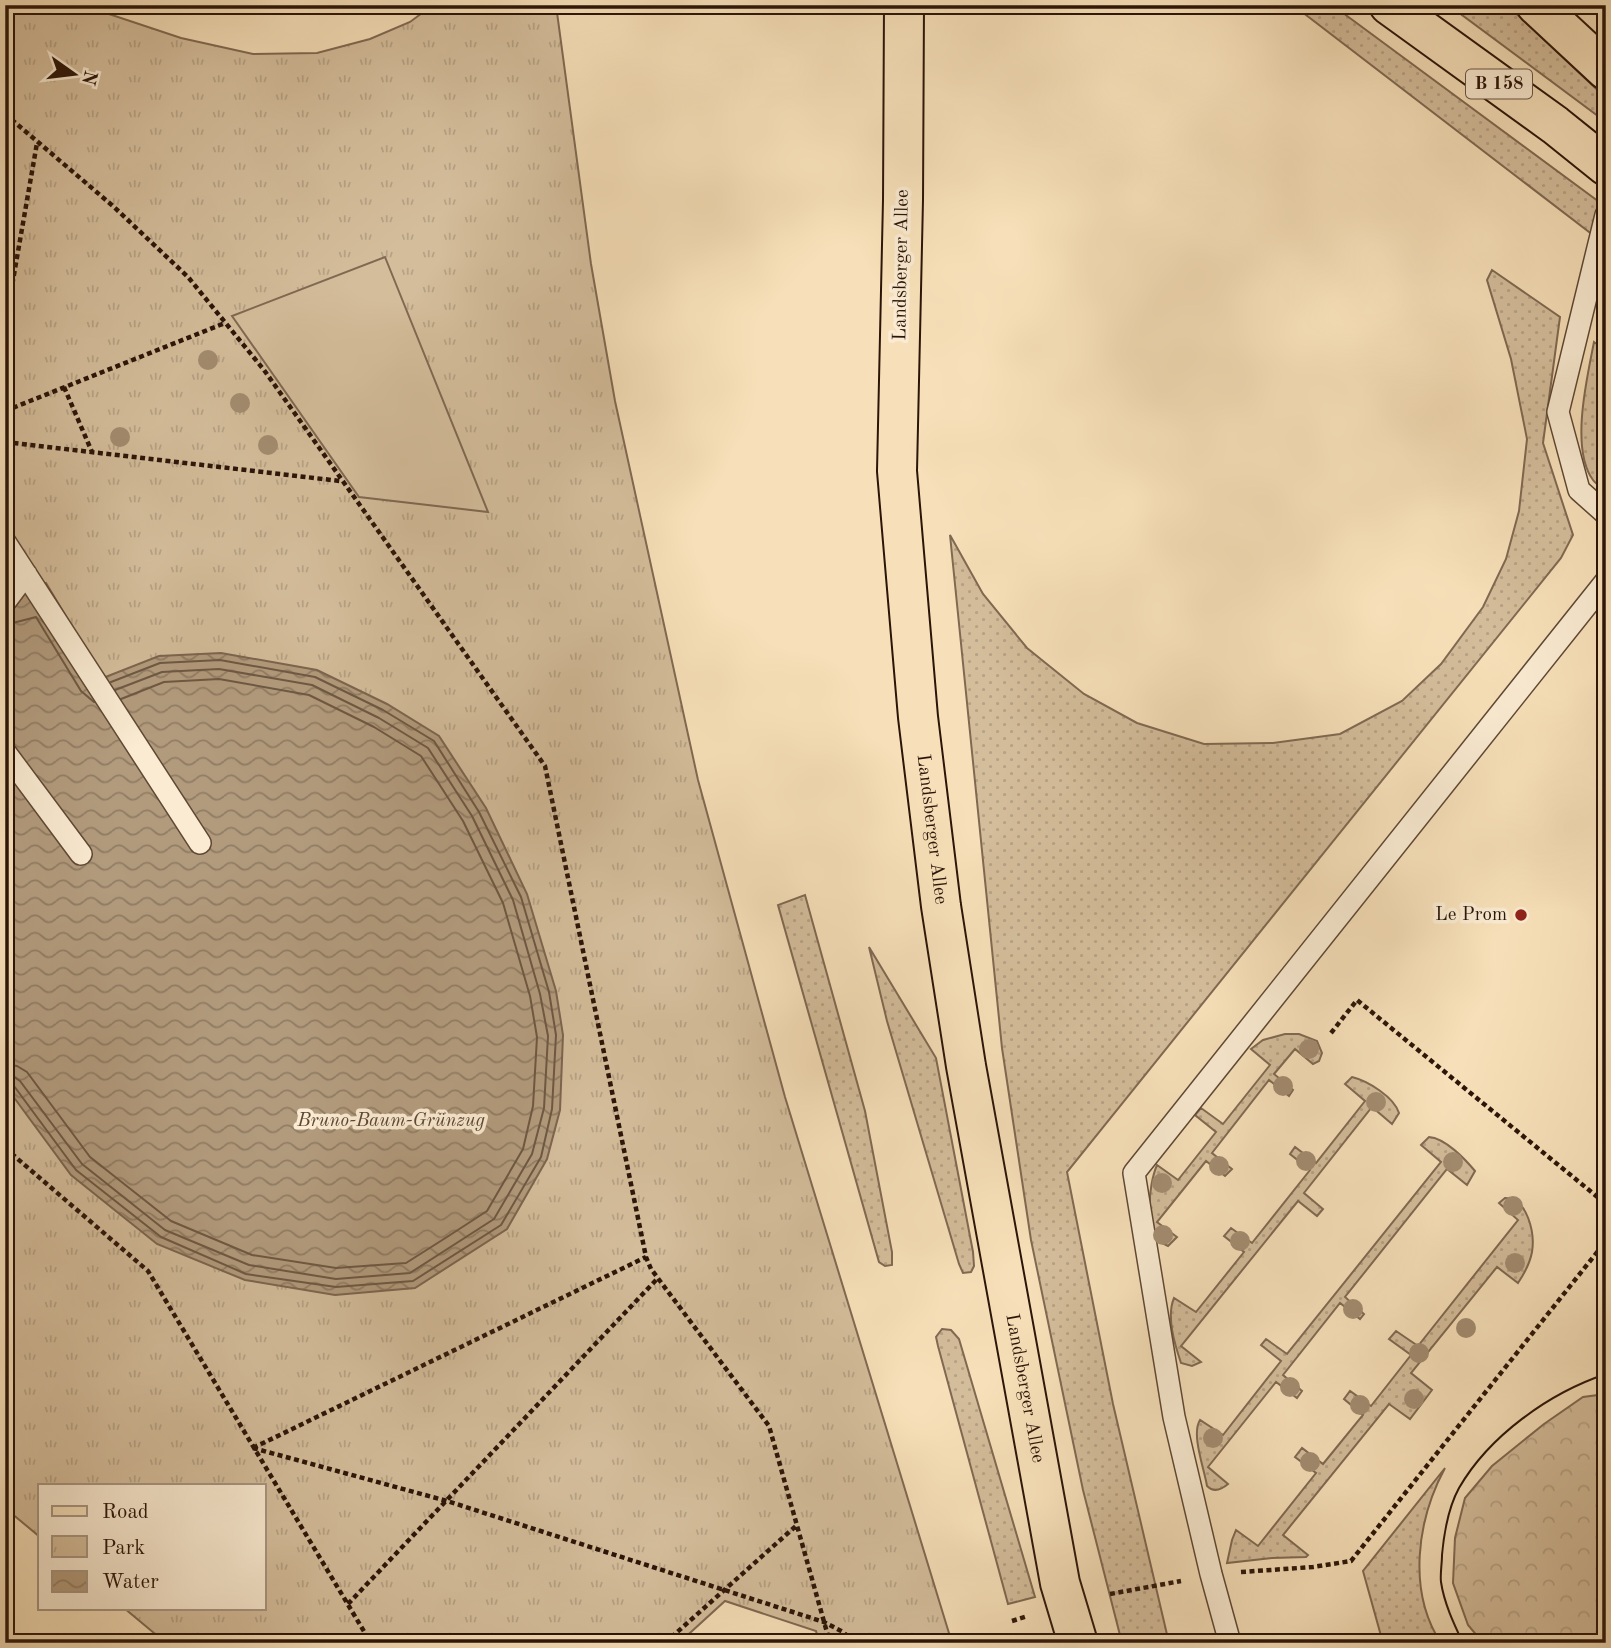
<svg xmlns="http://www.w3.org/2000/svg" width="1611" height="1648" viewBox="0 0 1611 1648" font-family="'Old Standard TT',serif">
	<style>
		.grass { fill: url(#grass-dots); stroke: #806952; stroke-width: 2 }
		.forest { fill: url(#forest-crowns); stroke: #806952; stroke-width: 2 }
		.park { fill: url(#park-tufts); stroke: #806952; stroke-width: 2 }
		.pitch { fill: #d4bd9b; stroke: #806952; stroke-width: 2 }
		.water { fill: url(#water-waves); stroke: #7c654f; stroke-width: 2 }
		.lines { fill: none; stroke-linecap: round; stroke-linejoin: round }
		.shore { stroke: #6e5843; stroke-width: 2 }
		.service-casing { stroke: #5e4835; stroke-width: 24 }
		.primary-casing { stroke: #2b1509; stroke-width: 42 }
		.path { stroke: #2b1509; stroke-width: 4.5; stroke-dasharray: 5 3.5; stroke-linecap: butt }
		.service { stroke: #faebd2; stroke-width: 21 }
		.primary { stroke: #f7e0b9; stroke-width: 38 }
		.tram { stroke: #2b1509; stroke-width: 2 }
		.tree { fill: #a38c70 }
		.poi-dot { fill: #8f2418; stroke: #faebd2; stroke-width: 2.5 }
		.labels { text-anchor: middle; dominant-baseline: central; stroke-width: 7; stroke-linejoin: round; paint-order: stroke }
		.shield { fill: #faebd2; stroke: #695545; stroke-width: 2 }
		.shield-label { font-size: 18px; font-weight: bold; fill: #2b1509 }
		.street-label { font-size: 19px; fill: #2b1509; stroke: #faebd2 }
		.poi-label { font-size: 19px; fill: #2b1509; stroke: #faebd2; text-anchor: end }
		.park-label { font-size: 19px; font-style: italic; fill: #5e4735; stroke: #faebd2 }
	</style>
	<defs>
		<pattern id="grass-dots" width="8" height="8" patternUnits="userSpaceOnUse" patternTransform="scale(1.75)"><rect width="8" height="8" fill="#d4bd9b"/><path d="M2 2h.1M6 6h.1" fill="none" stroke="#b6a284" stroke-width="1.8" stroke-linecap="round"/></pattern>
		<pattern id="forest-crowns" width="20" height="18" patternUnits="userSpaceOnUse" patternTransform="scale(1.75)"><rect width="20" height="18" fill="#d4bd9b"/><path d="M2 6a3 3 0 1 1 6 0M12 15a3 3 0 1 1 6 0" fill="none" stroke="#b6a284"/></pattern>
		<pattern id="park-tufts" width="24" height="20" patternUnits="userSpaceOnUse" patternTransform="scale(1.75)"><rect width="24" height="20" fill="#d4bd9b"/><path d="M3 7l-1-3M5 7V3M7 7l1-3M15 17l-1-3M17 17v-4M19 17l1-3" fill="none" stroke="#b6a284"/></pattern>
		<pattern id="water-waves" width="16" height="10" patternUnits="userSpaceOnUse" patternTransform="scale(1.75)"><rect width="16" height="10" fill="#b29b7d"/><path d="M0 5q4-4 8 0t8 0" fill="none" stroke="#917d65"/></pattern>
	</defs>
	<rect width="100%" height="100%" fill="#f7e0b9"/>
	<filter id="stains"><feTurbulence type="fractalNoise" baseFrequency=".00286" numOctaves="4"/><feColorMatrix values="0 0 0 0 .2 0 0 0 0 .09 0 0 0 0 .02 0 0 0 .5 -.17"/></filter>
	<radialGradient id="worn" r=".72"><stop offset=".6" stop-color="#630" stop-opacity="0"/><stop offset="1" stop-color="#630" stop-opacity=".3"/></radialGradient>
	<path class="grass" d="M1293 5H1332L1339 10 1606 207V245Z
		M1464 5H1507L1606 98V122L1458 12Z
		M1492 270 1560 317 1543 443 1573 535 1561 558 1067 1172 1113 1404 1169 1643H1122L1083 1490 1031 1240 1002 1048 950 535 983 594 1027 648 1084 694 1137 723 1204 744 1273 743 1340 734 1402 701 1441 664 1483 607 1506 559 1519 511 1527 439 1511 359 1487 280Z
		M1594 342 1606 351V491C1602 488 1596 484 1593 480 1570 449 1587 378 1594 342Z
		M805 895 865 1111 892 1252V1265L885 1266 879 1262 778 905Z
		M869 947 936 1058 973 1252 974 1266 971 1272 963 1273 959 1264 887 1021Z
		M1285 1034H1299L1317 1041 1322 1053 1319 1061 1313 1064 1295 1049 1274 1074 1293 1090 1289 1096 1269 1080 1212 1153 1232 1169 1225 1176 1206 1161 1157 1222 1177 1237 1168 1246C1143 1236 1148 1186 1157 1165L1178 1180 1216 1132 1195 1115 1201 1108 1223 1124 1270 1065 1251 1049 1263 1040Z
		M1352 1077C1368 1081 1394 1097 1399 1113L1392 1124 1372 1107 1304 1193 1323 1209 1317 1216 1298 1201 1181 1346 1201 1362 1192 1366 1181 1363C1175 1345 1166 1317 1174 1298L1196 1312 1244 1252 1224 1236 1231 1228 1252 1243 1310 1170 1290 1154 1295 1147 1316 1163 1365 1101 1345 1084Z
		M1429 1137C1445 1138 1465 1159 1475 1171L1467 1185 1447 1169 1345 1297 1364 1314 1360 1319 1340 1303 1283 1375 1302 1391 1297 1398 1276 1382 1208 1467 1228 1484C1221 1490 1214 1493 1207 1486 1204 1468 1191 1434 1200 1420L1223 1435 1281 1361 1261 1345 1266 1339 1287 1354 1441 1162 1421 1145Z
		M1505 1198C1528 1198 1535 1234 1532 1252 1530 1263 1524 1274 1518 1283L1497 1267 1411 1373 1432 1390 1410 1419 1389 1404 1283 1535 1308 1555 1306 1557 1272 1558 1227 1563 1232 1540 1236 1530 1258 1546 1316 1473 1295 1457 1302 1448 1323 1464 1363 1415 1344 1399 1350 1391 1371 1406 1411 1355 1389 1339 1396 1331 1418 1346 1518 1220 1499 1203Z
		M942 1329 951 1330 959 1339 1035 1597 1008 1604 938 1346 936 1337Z
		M1445 1468C1417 1520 1407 1591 1441 1643H1383L1363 1571Z"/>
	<path class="forest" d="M1606 1394V1643H1483L1468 1625 1453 1583 1455 1538 1465 1498 1492 1466 1544 1424 1583 1397Z"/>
	<path class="park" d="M5 5H82L181 38 253 54 317 53 370 39 410 22 433 5H556L591 264 615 401 698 780 785 1097 952 1643H819L816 1631 725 1601 679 1643H166L124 1608H264V1485H40V1537L5 1508Z"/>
	<path class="pitch" d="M385 257 488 512 359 497 232 316Z"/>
	<path class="water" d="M46 583 103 678 159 656 221 653 317 670 387 704 439 736 486 808 527 894 556 991 563 1035 560 1110 547 1159 507 1229 415 1288 335 1295 245 1280 157 1244 71 1175 7 1088 5 599Z"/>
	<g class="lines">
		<path class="shore" d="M5 625 36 617 81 691 94 702
			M5 1064 17 1066 27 1072 90 1157 171 1221 252 1255 336 1268 406 1263 447 1237 487 1211 523 1149 533 1106 537 1037 530 996 503 903 463 821 421 756 374 727 309 695 219 679 164 682 121 699
			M5 1075 13 1076 20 1081 82 1164 165 1230 249 1265 336 1279 410 1273 494 1219 532 1154 544 1108 548 1036 540 994 513 900 472 816 428 748 379 718 312 685 219 669 162 672 115 690
			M5 1083 14 1086 76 1170 161 1237 246 1274 336 1287 413 1281 501 1225 541 1157 552 1109 556 1035 549 992 521 897 479 812 434 741 383 710 315 677 220 660 160 663 111 682"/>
		<defs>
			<path id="service" d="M1606 215 1558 412 1579 490 1606 514
				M5 542 200 843
				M5 602 26 574
				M5 752 81 854
				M1230 1643 1211 1574 1174 1417 1134 1173 1606 581"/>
			<g id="primary">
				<path id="s1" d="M904 5 903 200 897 471 918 717 941 906 966 1066 1060 1583 1078 1643"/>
				<path d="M1389 5 1555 125 1606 166"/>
				<path d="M1536 5 1606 70"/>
			</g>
		</defs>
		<use href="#service" class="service-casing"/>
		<use href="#primary" class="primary-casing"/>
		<path class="path" d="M5 114 113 206 188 277 264 370 545 766 646 1257 651 1269 769 1426 830 1643
			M5 326 37 143
			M64 387 92 452
			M5 411 225 323
			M5 442 340 481
			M1331 1033 1357 1000 1606 1204
			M5 1148 148 1271 371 1643
			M253 1448 447 1501 824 1622 843 1632 855 1643
			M253 1448 646 1257
			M1241 1572 1313 1567 1351 1561 1606 1241
			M1110 1594 1181 1581
			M348 1604 658 1278
			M1012 1621 1028 1616
			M665 1643 797 1525
			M900 1643 926 1637 950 1638"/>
		<use href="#service" class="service"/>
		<use href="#primary" class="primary"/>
		<path class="tram" d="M1463 1643C1454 1624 1444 1603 1441 1582 1440 1574 1442 1564 1442 1555 1444 1533 1448 1508 1459 1488 1489 1436 1549 1393 1606 1374"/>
	</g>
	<g class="tree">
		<circle cx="208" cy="360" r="10"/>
		<circle cx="240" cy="403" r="10"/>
		<circle cx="120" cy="437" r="10"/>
		<circle cx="268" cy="445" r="10"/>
		<circle cx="1309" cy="1049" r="10"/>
		<circle cx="1283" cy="1086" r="10"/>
		<circle cx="1376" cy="1102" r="10"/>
		<circle cx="1306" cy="1161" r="10"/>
		<circle cx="1453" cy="1162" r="10"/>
		<circle cx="1219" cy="1166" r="10"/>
		<circle cx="1162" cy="1183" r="10"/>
		<circle cx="1513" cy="1206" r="10"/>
		<circle cx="1163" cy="1235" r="10"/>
		<circle cx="1240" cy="1241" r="10"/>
		<circle cx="1515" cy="1263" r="10"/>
		<circle cx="1353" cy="1309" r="10"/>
		<circle cx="1466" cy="1328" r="10"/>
		<circle cx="1419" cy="1353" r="10"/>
		<circle cx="1290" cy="1387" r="10"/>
		<circle cx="1414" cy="1399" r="10"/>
		<circle cx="1360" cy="1405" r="10"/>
		<circle cx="1213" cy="1438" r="10"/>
		<circle cx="1310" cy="1462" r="10"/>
	</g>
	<circle class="poi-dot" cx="1521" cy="915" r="7"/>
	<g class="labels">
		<rect class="shield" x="1466" y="69.5" width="66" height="29" rx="5"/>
		<g class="shield-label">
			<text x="1499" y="84">B 158</text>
		</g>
		<g class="street-label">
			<text transform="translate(902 265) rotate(-89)">Landsberger Allee</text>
			<text stroke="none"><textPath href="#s1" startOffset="826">Landsberger Allee</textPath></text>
			<text stroke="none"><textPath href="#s1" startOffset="1393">Landsberger Allee</textPath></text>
		</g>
		<g class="poi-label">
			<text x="1507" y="915">Le Prom</text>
		</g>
		<g class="park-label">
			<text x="391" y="1121">Bruno-Baum-Grünzug</text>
		</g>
	</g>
	<rect width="1611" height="1648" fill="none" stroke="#f7e0b9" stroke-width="28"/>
	<rect x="7" y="7" width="1597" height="1634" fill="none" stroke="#2b1509" stroke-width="3.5"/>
	<rect x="14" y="14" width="1583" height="1620" fill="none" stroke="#2b1509" stroke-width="2"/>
	<rect x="38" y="1484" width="228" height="126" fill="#faebd2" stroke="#a79582" stroke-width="2"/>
	<rect x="52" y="1506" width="35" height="10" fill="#f7e0b9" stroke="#a79582" stroke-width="2"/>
	<text x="102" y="1518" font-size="21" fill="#2b1509">Road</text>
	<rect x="52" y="1536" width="35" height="21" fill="url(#park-tufts)" stroke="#a79582" stroke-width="2"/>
	<text x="102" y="1554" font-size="21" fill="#2b1509">Park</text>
	<rect x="52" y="1571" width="35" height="21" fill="url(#water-waves)" stroke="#a79582" stroke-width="2"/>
	<text x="102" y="1588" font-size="21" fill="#2b1509">Water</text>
	<g transform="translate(74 74) rotate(104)" stroke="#faebd2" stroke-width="5" paint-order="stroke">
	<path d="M0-5L12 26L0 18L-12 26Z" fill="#2b1509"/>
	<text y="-10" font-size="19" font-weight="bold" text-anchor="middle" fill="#2b1509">N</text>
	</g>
	<rect width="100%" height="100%" filter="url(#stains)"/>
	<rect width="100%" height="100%" fill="url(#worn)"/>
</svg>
